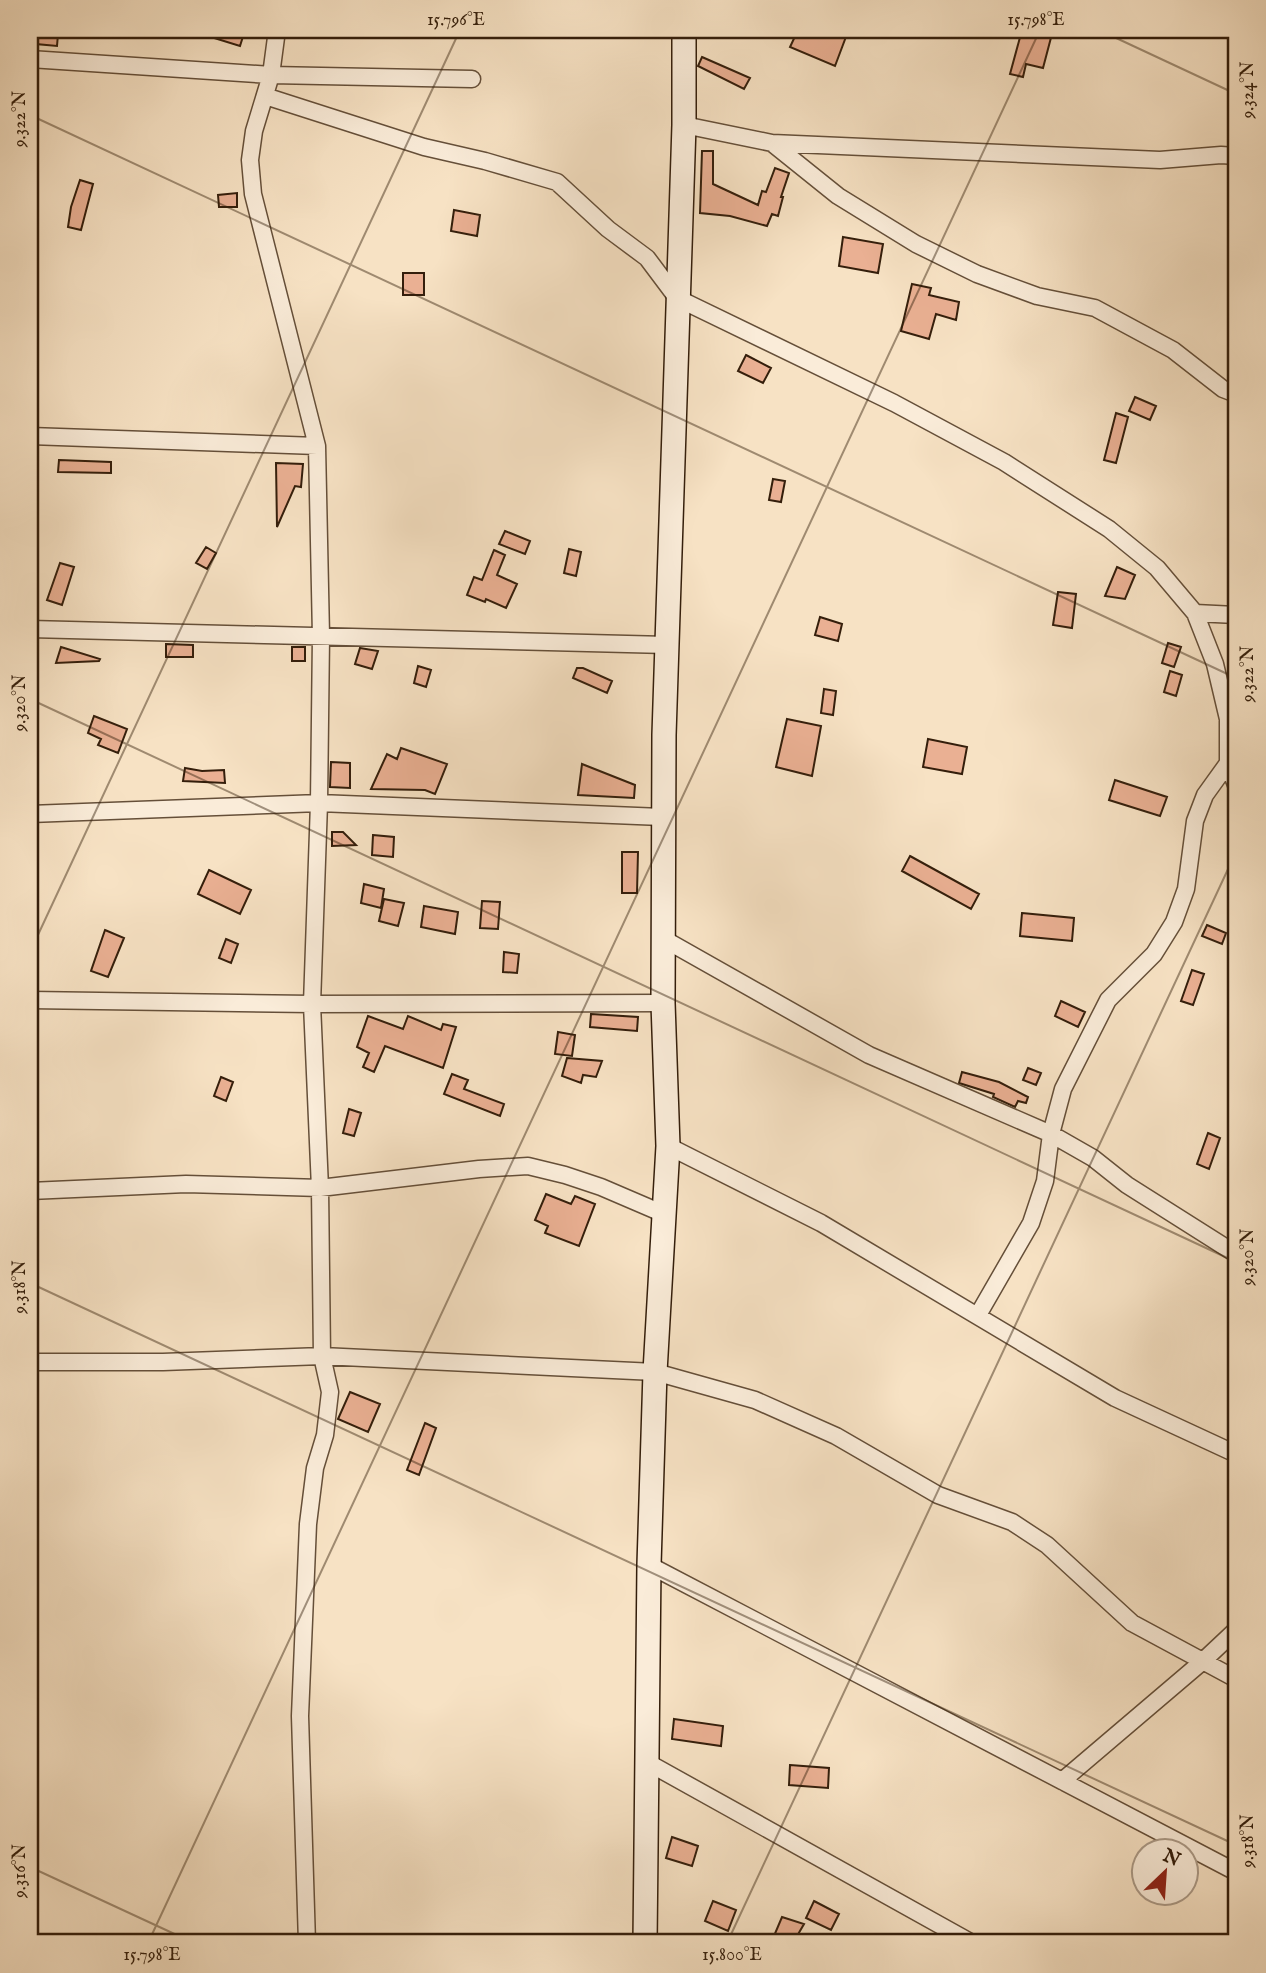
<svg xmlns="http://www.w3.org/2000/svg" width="1266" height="1973" viewBox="0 0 1266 1973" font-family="'IM FELL English',serif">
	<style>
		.building { fill: #eab093; stroke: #341e0b; stroke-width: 2 }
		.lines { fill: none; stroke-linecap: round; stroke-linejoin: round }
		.street-casing { stroke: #654f39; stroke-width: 19 }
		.secondary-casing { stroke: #341e0b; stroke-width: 26 }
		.street { stroke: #faecd9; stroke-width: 16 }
		.secondary { stroke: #faecd9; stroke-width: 23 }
		.ticks { fill: none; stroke: #341e0b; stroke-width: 2; stroke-opacity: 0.45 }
		.neatline { fill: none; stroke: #341e0b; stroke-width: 2.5 }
		.ticks-label { font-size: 18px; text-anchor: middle; fill: #341e0b }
	</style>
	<rect width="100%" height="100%" fill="#f7e2c4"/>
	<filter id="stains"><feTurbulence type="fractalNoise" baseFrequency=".00286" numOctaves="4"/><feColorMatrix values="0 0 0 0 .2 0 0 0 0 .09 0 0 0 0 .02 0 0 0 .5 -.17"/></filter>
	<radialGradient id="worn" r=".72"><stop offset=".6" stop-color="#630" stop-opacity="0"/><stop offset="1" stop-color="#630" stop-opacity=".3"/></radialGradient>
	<path class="building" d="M198 30H245L240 46 198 33Z
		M798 30H837L847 34 835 66 790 47Z
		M1022 30H1053L1043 68 1026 64 1023 77 1010 74Z
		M38 32 58 34 57 46 36 44Z
		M702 57 750 78 744 89 698 66Z
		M702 151H713V184L758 205 762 191 766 192 775 168 789 173 781 197H783L778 216 772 214 767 226 730 216 700 213Z
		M80 180 93 184 81 230 68 227 71 207Z
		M237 193V207H219L218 195Z
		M454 210 480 215 477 236 451 231Z
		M843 237 883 244 878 273 839 266Z
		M403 273H424V295H403Z
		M912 284 931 288 929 295 959 302 956 320 936 314 929 339 901 331Z
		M746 355 771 368 763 383 738 371Z
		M1135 397 1156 406 1150 420 1129 411Z
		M1116 413 1128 417 1116 463 1104 460Z
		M59 460 111 462V473L58 472Z
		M276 463 303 464 301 487 295 486 277 527Z
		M773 479 785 481 781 502 769 500Z
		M505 531 530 541 525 554 499 544Z
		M206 547 216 553 207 569 196 563Z
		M569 549 581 552 576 576 564 573Z
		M494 550 505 555 497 575 517 584 506 608 486 599 485 602 467 595 474 577 482 580Z
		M60 563 74 567 62 605 47 600Z
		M1117 567 1135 575 1125 599 1105 596Z
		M1058 592 1076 594 1072 628 1053 625Z
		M820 617 842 624 838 641 815 635Z
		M1168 643 1181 647 1174 667 1162 663Z
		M166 644 193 645V657H166Z
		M61 647 100 659 99 661 56 663Z
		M292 647H305V661H292Z
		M360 648 378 651 372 669 355 664Z
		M418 666 431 670 426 687 414 683Z
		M577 668H583L612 681 607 693 573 678Z
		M1170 671 1182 675 1176 696 1164 692Z
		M824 689 836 691 833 715 821 713Z
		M94 716 127 729 118 753 98 745 101 739 88 733Z
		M787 719 821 726 812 776 776 767Z
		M928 739 967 747 962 774 923 767Z
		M401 748 447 764 435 794 425 790 371 789 387 754 397 759Z
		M331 762 350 763V788L330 787Z
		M582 764 635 785 634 798 578 795Z
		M185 768 202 771 224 770 225 783 183 781Z
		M1115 780 1167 797 1160 816 1109 800Z
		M332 832H343L356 845 332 846Z
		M373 835 394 837 393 857 372 855Z
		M622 852H638L637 893H622Z
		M910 856 979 894 971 909 902 871Z
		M209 870 251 890 240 914 198 894Z
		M364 884 384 889 381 908 361 903Z
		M384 899 404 903 398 926 379 921Z
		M482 901 500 902 498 929 480 928Z
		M424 906 458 912 455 934 421 927Z
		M1022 913 1074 918 1072 941 1020 936Z
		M1207 925 1226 933 1222 944 1202 936Z
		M105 930 124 938 108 977 91 971Z
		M226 939 238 944 231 963 219 958Z
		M504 952 519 954 517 973 503 972Z
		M1192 970 1204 974 1193 1005 1181 1001Z
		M1061 1001 1085 1012 1078 1027 1055 1016Z
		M591 1014 638 1017 637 1031 590 1027Z
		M368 1016 403 1029 408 1016 441 1030 443 1024 456 1027 443 1068 385 1046 374 1072 363 1067 369 1053 357 1047Z
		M558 1032 575 1035 572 1056 555 1054Z
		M567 1058 602 1061 596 1077 583 1075 581 1083 562 1076Z
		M1028 1068 1041 1073 1036 1085 1023 1080Z
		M962 1072 999 1082 1028 1097 1026 1103 1018 1101 1015 1107 993 1097 994 1094 959 1083Z
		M452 1074 468 1080 464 1089 504 1104 500 1116 444 1094Z
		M221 1077 233 1082 226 1101 214 1096Z
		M349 1109 361 1113 354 1136 343 1133Z
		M1208 1133 1220 1138 1209 1169 1197 1164Z
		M546 1194 571 1204 575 1196 595 1204 579 1246 545 1233 548 1226 535 1220Z
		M350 1392 380 1404 368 1432 338 1419Z
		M425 1423 436 1428 419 1475 407 1470Z
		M674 1719 723 1726 721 1746 672 1739Z
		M790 1765 829 1768 828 1788 789 1785Z
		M672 1837 698 1846 692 1866 666 1858Z
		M713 1901 736 1910 728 1931 705 1921Z
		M814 1901 839 1914 831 1930 806 1918Z
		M782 1917 804 1924 793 1943H771Z"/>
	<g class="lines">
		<defs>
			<path id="street" d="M277 30 271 75 254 131 250 160 253 194 317 446 321 636 319 803 312 1004 320 1188 322 1356 330 1392 325 1435 315 1468 308 1524 300 1716 307 1943
				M30 59 271 75 472 79
				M265 96 424 147 485 161 557 182 608 229 647 258 677 298 894 403 1004 462 1109 529 1157 568 1195 613 1215 664 1228 719V763L1236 785
				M684 125 772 143 1160 160 1221 155 1236 156
				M772 143 838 196 916 244 977 274 1037 296 1095 308 1173 350 1223 389 1236 394
				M30 436 317 446
				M1195 613 1236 615
				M30 629 667 645
				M30 814 319 803 662 817
				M662 938 869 1055 1051 1134 1093 1158 1127 1185 1236 1254
				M30 1000 312 1004 663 1003
				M668 1146 821 1223 1115 1398 1236 1454
				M30 1191 186 1184 320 1188 479 1169 528 1166 565 1175 601 1187 664 1214
				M978 1315 1031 1223 1045 1181 1051 1134 1063 1089 1108 1000 1154 954 1174 922 1186 889 1195 821 1205 795 1228 763
				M30 1362H163L322 1356 655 1372 755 1400 836 1436 938 1495 1012 1522 1047 1545 1132 1623 1236 1679
				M649 1565 1236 1872
				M645 1761 972 1943
				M1062 1781 1203 1661 1236 1630"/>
			<path id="secondary" d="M645 1943 649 1565 655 1372 668 1146 663 1003 664 735 684 125V30"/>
		</defs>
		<use href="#street" class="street-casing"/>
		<use href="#secondary" class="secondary-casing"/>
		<use href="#street" class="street"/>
		<use href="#secondary" class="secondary"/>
	</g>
	<path class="ticks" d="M1099 30 1236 94M30 115 1236 678M30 699 1236 1262M30 952 460 30M30 1283 1236 1845M30 1867 194 1943M148 1943 1040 30M727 1943 1236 852"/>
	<rect width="1266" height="1973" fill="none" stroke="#f7e2c4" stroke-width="77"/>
	<g transform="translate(1165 1872) rotate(25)"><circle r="33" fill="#faecd9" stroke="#ab9a87" stroke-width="2"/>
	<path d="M0-5L12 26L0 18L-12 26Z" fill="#8f2418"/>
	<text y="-10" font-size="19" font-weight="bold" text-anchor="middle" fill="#341e0b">N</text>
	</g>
	<rect x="38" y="38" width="1190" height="1896" class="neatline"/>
	<g class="ticks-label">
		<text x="456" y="25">15.796°E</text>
		<text x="1036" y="25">15.798°E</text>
		<text transform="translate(1247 90) rotate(-90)" y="6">9.324°N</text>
		<text transform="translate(19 119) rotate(-90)" y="6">9.322°N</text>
		<text transform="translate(1247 674) rotate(-90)" y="6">9.322°N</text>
		<text transform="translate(19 703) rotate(-90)" y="6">9.320°N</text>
		<text transform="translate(1247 1257) rotate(-90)" y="6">9.320°N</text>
		<text transform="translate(19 1287) rotate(-90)" y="6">9.318°N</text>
		<text transform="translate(1247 1841) rotate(-90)" y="6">9.318°N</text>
		<text transform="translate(19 1871) rotate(-90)" y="6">9.316°N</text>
		<text x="152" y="1960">15.798°E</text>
		<text x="732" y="1960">15.800°E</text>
	</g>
	<rect width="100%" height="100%" filter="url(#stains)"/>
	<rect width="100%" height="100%" fill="url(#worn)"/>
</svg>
